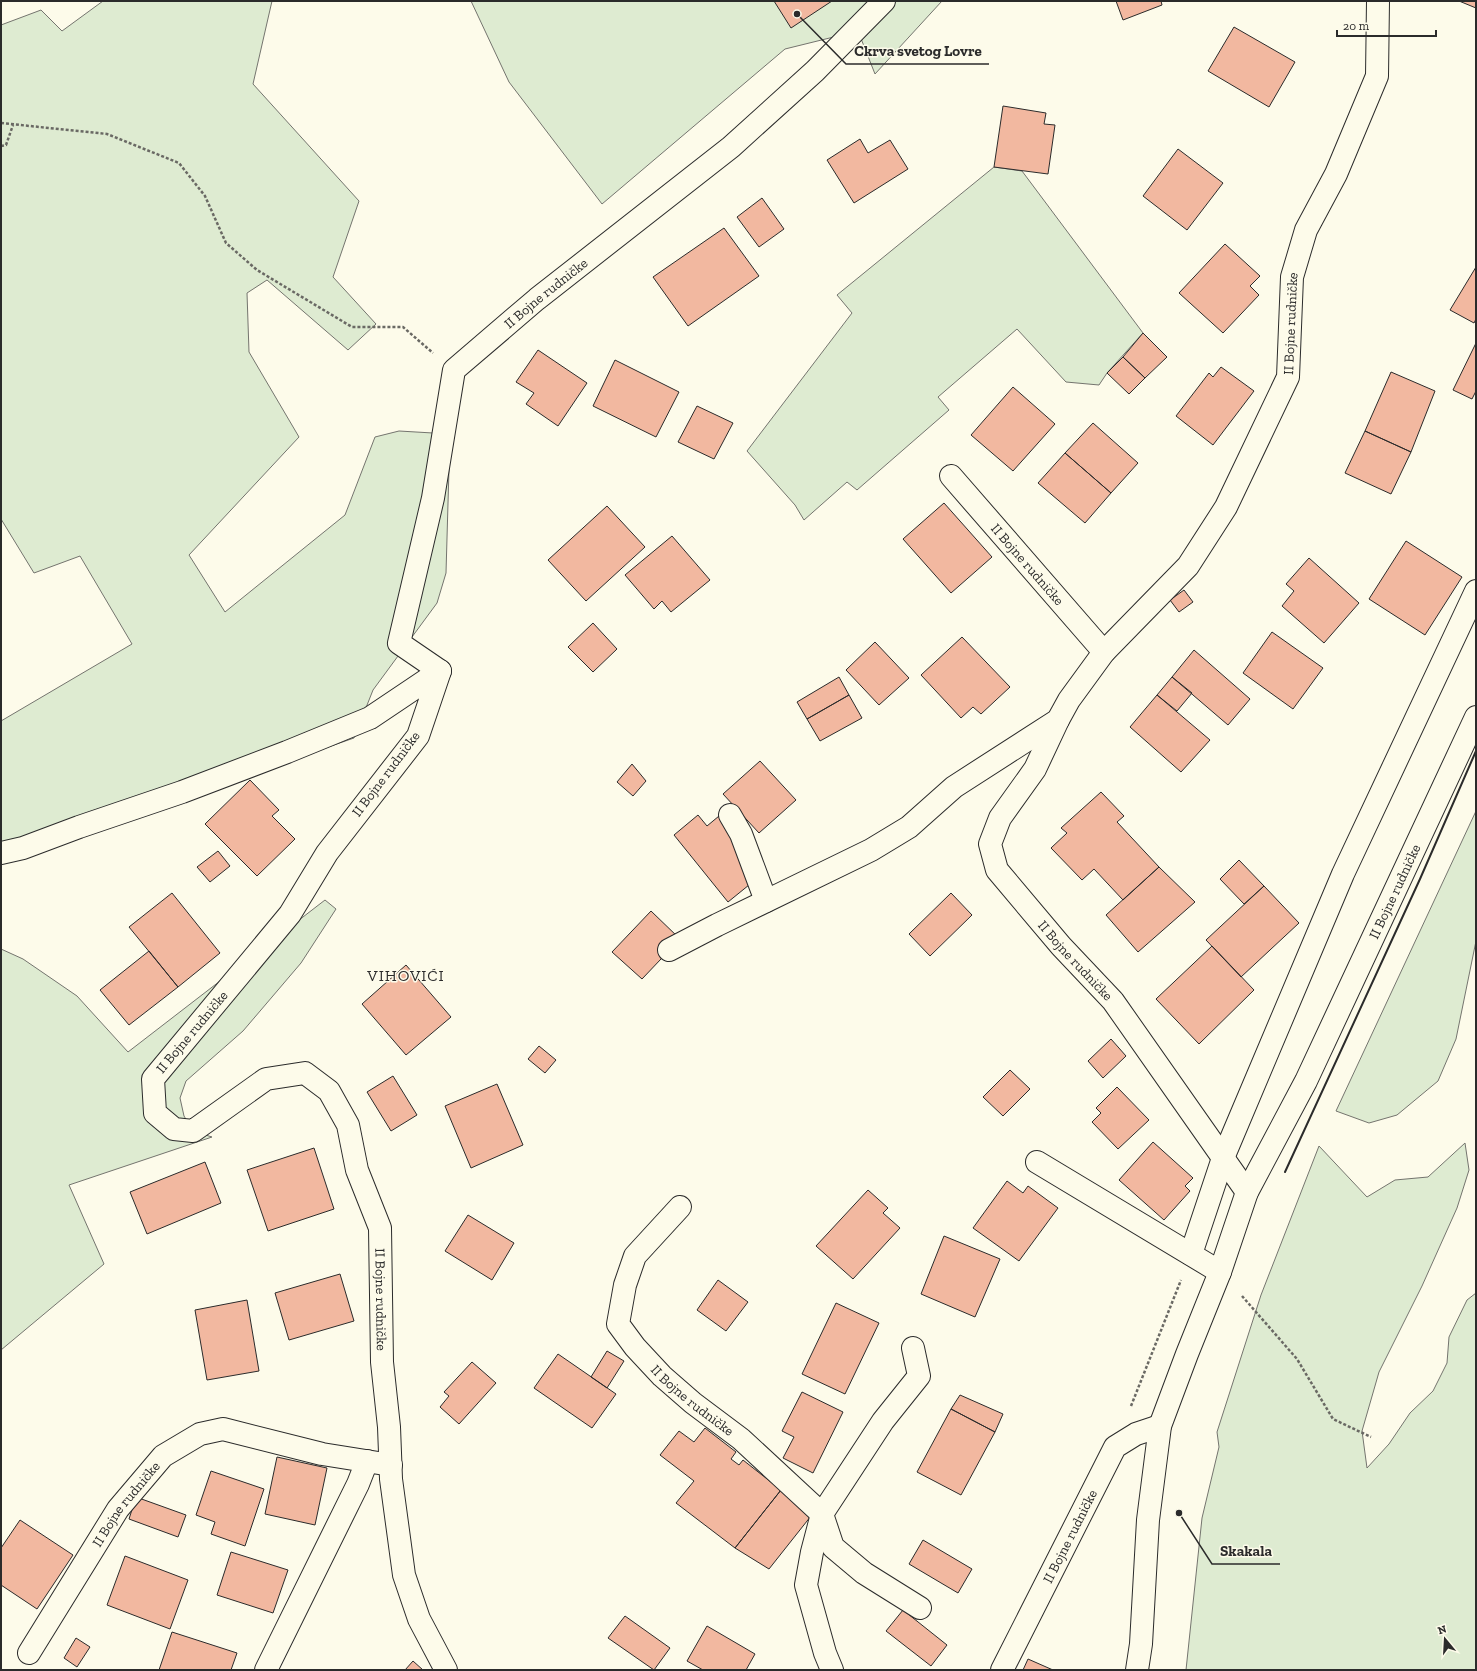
<svg xmlns="http://www.w3.org/2000/svg" width="1477" height="1671" viewBox="0 0 1477 1671" font-family="'Zilla Slab',serif">
	<style>
		.green { fill: #deebd1; stroke: #74746e }
		.building { fill: #f2b8a0; stroke: #2b2b2b }
		.lines { fill: none; stroke-linecap: round; stroke-linejoin: round }
		.minor-casing { stroke: #2b2b2b; stroke-width: 24 }
		.path { stroke: #6a6964; stroke-width: 2.5; stroke-dasharray: 3 2; stroke-linecap: butt }
		.minor { stroke: #fdfbea; stroke-width: 22 }
		.wall { stroke: #2b2b2b; stroke-width: 2 }
		.labels { text-anchor: middle; dominant-baseline: central; stroke-width: 3; stroke-linejoin: round; paint-order: stroke }
		.street-label { font-size: 14px; fill: #2b2b2b; stroke: #fdfbea }
		.quarter-label { font-size: 16px; letter-spacing: 1px; fill: #2b2b2b; stroke: #fdfbea }
		.leader { fill: none; stroke: #2b2b2b; stroke-width: 1.5 }
		.callout-dot { fill: #2b2b2b; stroke: #fdfbea; stroke-width: 1.5 }
		.callout-label { font-size: 15px; text-anchor: middle; font-weight: bold; fill: #2b2b2b; stroke: #fdfbea; stroke-width: 3; stroke-linejoin: round; paint-order: stroke }
	</style>
	<rect width="100%" height="100%" fill="#fdfbea"/>
	<path class="green" d="M103 1H272L253 84 359 201 333 277 376 324 348 350 267 280 247 293 249 352 299 437 189 555 225 612 345 515 375 437 399 431 450 434 446 573 437 603 373 690 354 738 1 861V721L132 644 80 556 34 573 1 519V25L41 10 62 31Z
		M471 1H942L875 74 858 31 785 49 602 204 509 82Z
		M994 167 1022 171 1143 333 1107 373 1099 385 1066 382 1017 329 938 397 949 410 857 490 847 482 804 520 795 505 747 451 852 313 837 295Z
		M1476 811V941L1456 1039 1438 1081 1397 1115 1369 1123 1336 1111Z
		M325 900 336 909 301 963 243 1031 186 1081 180 1098 184 1116 193 1131 212 1137 69 1185 104 1264 1 1350V949L23 959 77 996 128 1052Z
		M1465 1143 1469 1170 1457 1208 1422 1286 1379 1372 1362 1431 1367 1468 1389 1444 1410 1413 1433 1391 1447 1363 1449 1337 1467 1300 1476 1293V1670H1186L1202 1518 1219 1447 1217 1432 1261 1295 1319 1146 1367 1197 1395 1180 1428 1177Z"/>
	<path class="building" d="M774 1H832L791 28Z
		M1116 1H1161L1162 5 1123 20Z
		M1459 1H1476V8Z
		M1234 27 1295 62 1269 107 1208 71Z
		M1003 106 1046 113 1044 124 1055 125 1048 174 994 167Z
		M860 139 868 153 890 140 908 169 854 203 827 160Z
		M1178 149 1223 183 1187 230 1143 196Z
		M762 198 784 229 759 247 737 217Z
		M724 228 759 276 688 326 653 277Z
		M1225 244 1260 276 1250 286 1259 295 1223 333 1179 293Z
		M1476 267V319L1474 323 1450 310Z
		M1143 333 1167 357 1145 378 1123 357Z
		M1476 343V391L1472 399 1453 390Z
		M538 350 587 383 558 426 526 404 534 393 516 382Z
		M1123 357 1145 378 1129 394 1107 373Z
		M615 360 679 392 656 437 593 406Z
		M1221 367 1254 391 1213 445 1176 416 1209 373 1213 377Z
		M1391 372 1435 391 1411 452 1365 431Z
		M1013 387 1055 424 1013 471 971 435Z
		M697 406 733 423 714 459 678 442Z
		M1093 423 1138 463 1111 493 1065 453Z
		M1365 431 1411 452 1391 494 1345 473Z
		M1065 453 1111 493 1085 523 1038 483Z
		M944 503 992 557 951 593 903 539Z
		M607 506 645 547 586 601 548 560Z
		M672 536 710 580 671 612 662 601 654 609 625 575Z
		M1406 541 1462 577 1425 635 1369 599Z
		M1309 558 1359 603 1324 643 1282 606 1294 591 1286 584Z
		M1184 590 1193 602 1179 612 1170 600Z
		M593 623 617 649 593 672 568 647Z
		M1272 632 1323 668 1293 709 1243 673Z
		M962 637 1010 687 981 714 973 707 961 718 921 675Z
		M875 642 909 678 879 705 846 670Z
		M1194 650 1250 699 1228 725 1172 677Z
		M839 677 849 695 807 719 797 702Z
		M1172 677 1192 693 1177 711 1157 695Z
		M849 695 862 718 820 741 807 719Z
		M1157 695 1210 740 1181 772 1130 727Z
		M760 761 796 800 759 833 723 794Z
		M632 764 646 781 633 796 617 782Z
		M250 780 279 810 272 816 295 839 257 876 205 824Z
		M1101 792 1124 816 1117 822 1159 867 1123 900 1094 869 1082 880 1051 848 1067 833 1061 828Z
		M698 815 707 826 719 816 765 872 728 902 674 835Z
		M218 851 230 866 210 882 197 867Z
		M1239 860 1264 886 1244 904 1220 879Z
		M1159 867 1195 902 1138 952 1106 915Z
		M1264 886 1299 923 1241 977 1206 940Z
		M172 893 220 953 178 987 129 927Z
		M951 893 972 915 930 956 909 934Z
		M651 911 680 939 642 979 612 952Z
		M1212 946 1254 990 1199 1044 1156 999Z
		M149 951 178 987 129 1025 100 990Z
		M406 965 451 1017 406 1055 362 1004Z
		M1111 1039 1126 1056 1103 1078 1088 1061Z
		M539 1046 556 1060 545 1073 528 1059Z
		M1010 1070 1030 1089 1003 1116 983 1097Z
		M393 1076 417 1115 391 1131 367 1092Z
		M497 1084 523 1145 471 1168 445 1106Z
		M1117 1087 1149 1120 1118 1149 1092 1122 1101 1113 1096 1108Z
		M1153 1142 1193 1178 1185 1186 1190 1191 1164 1220 1119 1180Z
		M314 1148 334 1209 268 1231 247 1170Z
		M205 1162 221 1203 147 1234 130 1192Z
		M1007 1181 1023 1193 1028 1186 1058 1208 1019 1261 973 1228Z
		M868 1190 888 1208 883 1213 900 1228 853 1279 816 1246Z
		M468 1215 514 1243 492 1280 445 1251Z
		M944 1236 1000 1259 975 1317 921 1294Z
		M340 1274 354 1321 289 1340 275 1293Z
		M718 1280 748 1302 726 1331 697 1310Z
		M247 1300 259 1371 207 1380 195 1310Z
		M836 1303 879 1323 845 1394 802 1374Z
		M607 1351 624 1361 607 1388 591 1377Z
		M558 1354 616 1394 592 1428 534 1388Z
		M472 1362 496 1383 459 1424 440 1407 449 1396 444 1392Z
		M802 1392 843 1412 813 1473 783 1458 794 1437 782 1431Z
		M960 1395 1003 1414 995 1432 951 1409Z
		M951 1409 995 1432 961 1495 917 1472Z
		M705 1428 736 1452 731 1459 739 1465 743 1460 781 1490 735 1548 676 1503 694 1481 660 1455 679 1431 694 1442Z
		M277 1457 327 1468 315 1525 265 1514Z
		M211 1471 264 1489 245 1546 211 1534 215 1522 196 1515Z
		M781 1490 811 1516 769 1569 735 1548Z
		M136 1497 186 1515 178 1537 129 1519Z
		M20 1520 73 1555 37 1609 1 1585V1548Z
		M923 1540 972 1569 958 1593 909 1564Z
		M231 1552 288 1570 273 1613 217 1595Z
		M125 1556 188 1580 170 1629 107 1605Z
		M903 1610 947 1645 931 1666 886 1631Z
		M625 1616 670 1648 654 1670 608 1638Z
		M707 1626 755 1654 746 1670H703L687 1661Z
		M172 1632 237 1653 231 1670H159Z
		M76 1638 90 1647 77 1667 64 1658Z
		M1028 1659 1053 1670H1023Z
		M413 1661 423 1670H405Z"/>
	<g class="lines">
		<defs>
			<g id="minor">
				<path id="s1" d="M951 476 1104 652"/>
				<path id="s2" d="M440 671 399 643 433 498 454 370 537 299 731 147 815 71 884 1"/>
				<path id="s3" d="M1058 720 1035 769 1000 818 990 844 997 870 1061 946 1113 1001 1247 1192"/>
				<path d="M730 815 741 834 766 901"/>
				<path id="s4" d="M1 853 23 848 79 827 182 792 287 752 370 718 440 671 418 736 327 853 290 914 153 1079 155 1113 174 1129 193 1131 266 1079 305 1073 329 1091 348 1125 357 1170 380 1228 382 1362 389 1427 391 1479 404 1575 419 1619 446 1670"/>
				<path id="s5" d="M669 950 717 925 871 850 909 827 954 787 1058 720 1069 700 1104 652 1188 566 1226 507 1288 377 1292 277 1306 230 1336 174 1377 76 1378 1"/>
				<path d="M1037 1162 1220 1272"/>
				<path id="s6" d="M680 1207 635 1256 625 1285 618 1324 635 1347 662 1376 693 1403 741 1439 822 1514 833 1547 864 1573 920 1608"/>
				<path d="M1191 1254 1223 1158 1343 874 1476 591"/>
				<path id="s7" d="M29 1653 118 1509 163 1456 200 1434 223 1429 322 1454 391 1465"/>
				<path d="M266 1670 358 1484 367 1461"/>
				<path d="M832 1670 825 1653 806 1585 812 1552 822 1514 883 1421 919 1376 913 1348"/>
				<path id="s8" d="M1002 1670 1115 1447 1136 1434 1160 1426"/>
				<path id="s9" d="M1137 1670 1141 1644 1148 1520 1160 1426 1187 1354 1220 1272 1247 1192 1306 1081 1476 717"/>
			</g>
		</defs>
		<use href="#minor" class="minor-casing"/>
		<path class="path" d="M1 123 107 134 179 163 205 196 226 243 257 270 352 327H403L433 353
			M1 146 6 145 13 125
			M1242 1296 1297 1359 1333 1419 1371 1437
			M1131 1406 1181 1280"/>
		<use href="#minor" class="minor"/>
		<path class="wall" d="M1285 1172 1420 879 1476 751"/>
	</g>
	<g class="labels">
		<g class="street-label">
			<text stroke="none"><textPath href="#s2" startOffset="448">II Bojne rudničke</textPath></text>
			<text stroke="none"><textPath href="#s5" startOffset="924">II Bojne rudničke</textPath></text>
			<text stroke="none"><textPath href="#s1" startOffset="117">II Bojne rudničke</textPath></text>
			<text transform="translate(386 774) rotate(-53)">II Bojne rudničke</text>
			<text stroke="none"><textPath href="#s9" startOffset="830">II Bojne rudničke</textPath></text>
			<text stroke="none"><textPath href="#s3" startOffset="289">II Bojne rudničke</textPath></text>
			<text transform="translate(192 1032) rotate(-50)">II Bojne rudničke</text>
			<text stroke="none"><textPath href="#s4" startOffset="1436">II Bojne rudničke</textPath></text>
			<text stroke="none"><textPath href="#s6" startOffset="244">II Bojne rudničke</textPath></text>
			<text stroke="none"><textPath href="#s7" startOffset="178">II Bojne rudničke</textPath></text>
			<text stroke="none"><textPath href="#s8" startOffset="150">II Bojne rudničke</textPath></text>
		</g>
		<g class="quarter-label">
			<text x="406" y="975">VIHOVIĆI</text>
		</g>
	</g>
	<path class="leader" d="M797 14L846 64H989M1179 1513L1212 1564H1280"/>
	<g class="callout-dot">
		<circle cx="797" cy="14" r="4"/>
		<circle cx="1179" cy="1513" r="4"/>
	</g>
	<g class="callout-label">
		<text x="918" y="56">Ckrva svetog Lovre</text>
		<text x="1246" y="1556">Skakala</text>
	</g>
	<rect width="1477" height="1671" fill="none" stroke="#2b2b2b" stroke-width="4"/>
	<g transform="translate(1445 1639) rotate(342)" stroke="#fdfbea" stroke-width="3" paint-order="stroke">
	<path d="M0-3L7 15L0 10L-7 15Z" fill="#2b2b2b"/>
	<text y="-6" font-size="11" font-weight="bold" text-anchor="middle" fill="#2b2b2b">N</text>
	</g>
	<path d="M1337 30v6h99v-6" fill="none" stroke="#2b2b2b" stroke-width="2"/>
	<text x="1343" y="30" font-size="12" fill="#2b2b2b" stroke="#fdfbea" stroke-width="3" paint-order="stroke">20 m</text>
</svg>
